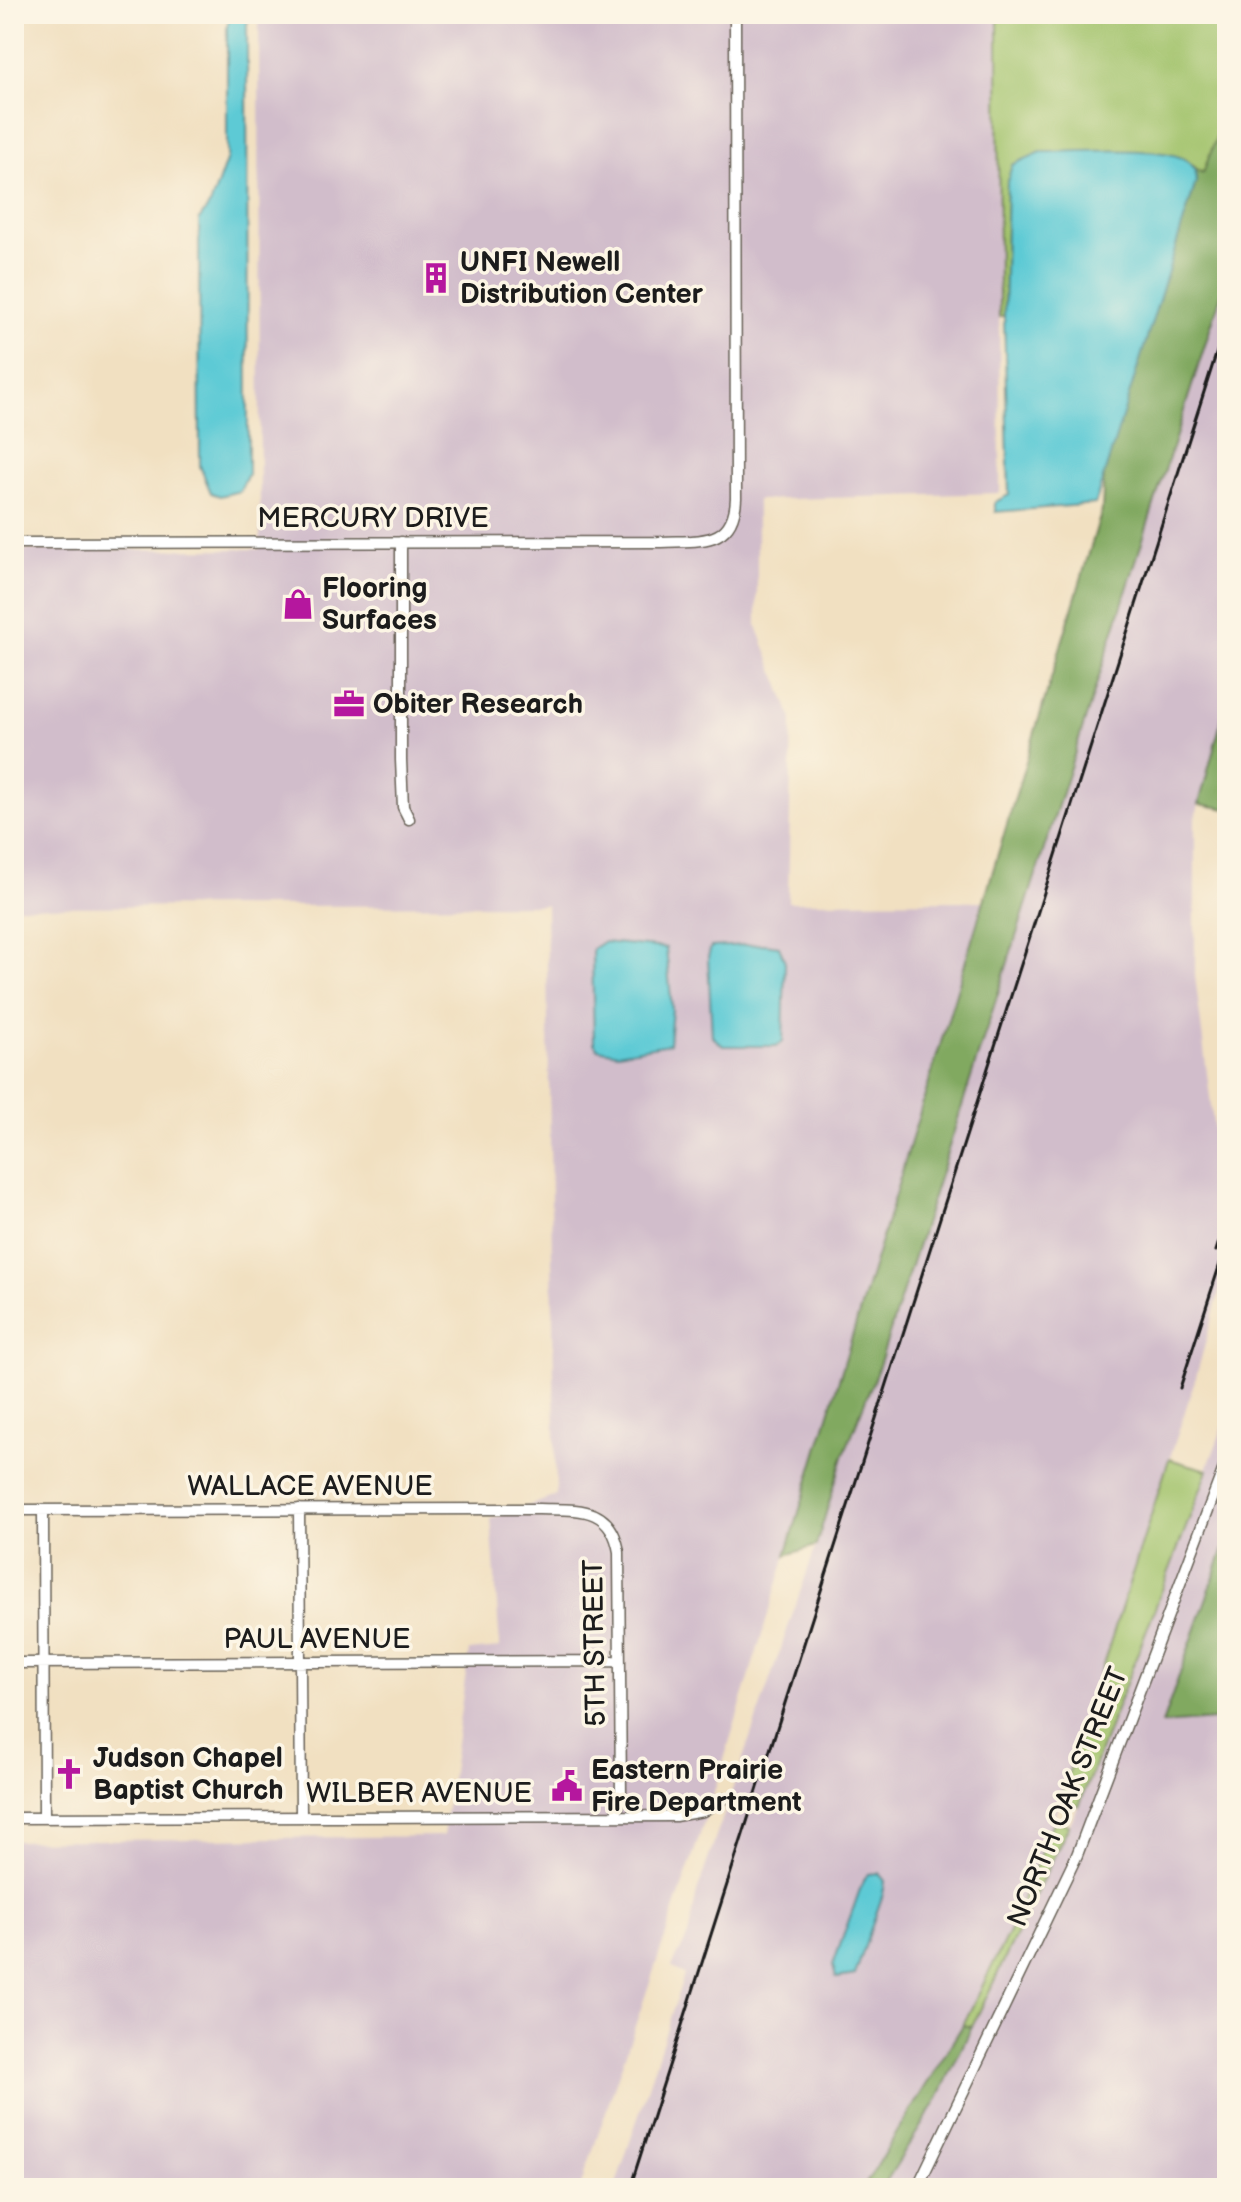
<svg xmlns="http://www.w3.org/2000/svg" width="1241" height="2202" viewBox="0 0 1241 2202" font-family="'Balsamiq Sans',sans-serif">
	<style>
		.industrial { fill: #d1bdcb }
		.green { fill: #a2c36c; stroke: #5f7044; stroke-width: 2 }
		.forest { fill: #81a960; stroke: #4e623e; stroke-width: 2 }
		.water { fill: #5dcad5; stroke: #3c7378; stroke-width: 2 }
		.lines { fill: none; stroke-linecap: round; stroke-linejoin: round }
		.minor-casing { stroke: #676156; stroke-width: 13 }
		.minor { stroke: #fff; stroke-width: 10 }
		.rail { stroke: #1c1c1c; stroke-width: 3 }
		.labels { text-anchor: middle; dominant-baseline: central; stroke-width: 7; stroke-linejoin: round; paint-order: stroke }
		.poi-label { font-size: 28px; font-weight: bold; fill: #1c1c1c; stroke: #fcf5e5; text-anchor: start }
		.street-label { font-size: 28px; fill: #1c1c1c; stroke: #fcf5e5 }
	</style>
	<rect width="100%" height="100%" fill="#fcf5e5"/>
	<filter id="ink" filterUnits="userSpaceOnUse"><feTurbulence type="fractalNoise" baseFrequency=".0125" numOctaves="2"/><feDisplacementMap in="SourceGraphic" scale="16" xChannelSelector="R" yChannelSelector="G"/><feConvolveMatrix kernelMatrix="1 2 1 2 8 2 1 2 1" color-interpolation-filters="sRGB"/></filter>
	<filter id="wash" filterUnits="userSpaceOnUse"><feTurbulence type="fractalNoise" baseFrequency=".006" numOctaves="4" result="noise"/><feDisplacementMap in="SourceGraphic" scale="32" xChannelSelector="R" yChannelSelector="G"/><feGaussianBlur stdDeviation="1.8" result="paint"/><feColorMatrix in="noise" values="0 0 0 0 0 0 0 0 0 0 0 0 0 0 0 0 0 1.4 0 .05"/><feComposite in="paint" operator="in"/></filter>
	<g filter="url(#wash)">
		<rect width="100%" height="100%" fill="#f1e0c1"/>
		<path class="industrial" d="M259 14H998L1000 493 757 500V626L792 718 788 902 985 901 712 1799 580 2188H14V1841L443 1836 469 1651 500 1648 491 1519 556 1496 546 905 14 907V550L260 549Z
			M1227 277V700L1195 819V976L1224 1211 1227 1214V1263L1196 1377 1052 1824 1012 1926 974 2007 863 2188H615L684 1975 672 1967 688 1936 697 1892 816 1546 843 1457 879 1366Z
			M1227 1416V1543L1162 1723 1227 1719V2188H882L936 2102 1086 1790Z"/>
		<path class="green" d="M998 14H1227V109L1203 174 1185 159 1007 182 1004 317H999Z
			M1169 1459 1208 1470 1079 1806 1061 1796Z
			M1058 1821 1069 1825 972 2027 963 2025 1012 1926 1052 1824Z"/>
		<path class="forest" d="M1227 109V276L879 1366 843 1457 816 1546 786 1555 1102 510 1104 472 1196 182 1195 169 1203 173Z
			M1227 700V741L1222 758 1227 760V809L1199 804Z
			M1226 1543 1227 1719 1162 1724Z
			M963 2025 972 2027 936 2102 882 2188H863Z"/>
		<path class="water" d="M231 14H251L247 24 248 474 240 491 220 496 211 493 200 466 199 220 211 203 227 158V26Z
			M1041 152C1071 152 1165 145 1186 160 1195 166 1196 172 1196 182L1095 504 995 512V502L1009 495 1004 317 1007 182 1012 165Z
			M603 942 666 948 672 1009 669 1044 618 1053 598 1049 594 1043 592 949Z
			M764 944 779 946 785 962 783 1042 776 1046H723L712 1036 708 957 711 947Z
			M879 1873 885 1881 883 1894 855 1975 836 1978 833 1965 864 1878 868 1874Z"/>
	</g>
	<g filter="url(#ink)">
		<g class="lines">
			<defs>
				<path id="minor" d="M401 542V760L403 807 409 819
					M14 543 661 542C699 540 734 547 736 498L735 14
					M299 1509 301 1817
					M14 1510 539 1509C578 1510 611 1505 619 1552L621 1797 615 1816
					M43 1510 44 1817
					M14 1663 620 1661
					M14 1818 675 1816 703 1811 723 1799
					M917 2188 1077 1855 1227 1460"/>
			</defs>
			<use href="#minor" class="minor-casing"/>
			<use href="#minor" class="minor"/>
			<path class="rail" d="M1216 1251 1227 1217
				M1180 1388 1227 1242
				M630 2188 1227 320"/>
		</g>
	</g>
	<defs>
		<symbol id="building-bare" viewBox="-9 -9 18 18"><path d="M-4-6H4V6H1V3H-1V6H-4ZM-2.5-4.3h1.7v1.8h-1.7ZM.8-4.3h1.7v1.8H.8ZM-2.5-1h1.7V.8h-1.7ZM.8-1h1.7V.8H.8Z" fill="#b5179e" stroke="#fcf5e5" stroke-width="2.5" paint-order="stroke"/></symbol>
		<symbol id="shop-bare" viewBox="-9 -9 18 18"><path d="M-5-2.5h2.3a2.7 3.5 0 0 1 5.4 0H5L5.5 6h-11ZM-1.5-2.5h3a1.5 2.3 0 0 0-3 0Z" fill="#b5179e" stroke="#fcf5e5" stroke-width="2.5" paint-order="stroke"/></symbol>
		<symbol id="office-bare" viewBox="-9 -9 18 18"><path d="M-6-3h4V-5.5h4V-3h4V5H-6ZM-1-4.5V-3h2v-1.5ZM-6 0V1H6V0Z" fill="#b5179e" stroke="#fcf5e5" stroke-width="2.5" paint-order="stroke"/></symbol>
		<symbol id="church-bare" viewBox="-9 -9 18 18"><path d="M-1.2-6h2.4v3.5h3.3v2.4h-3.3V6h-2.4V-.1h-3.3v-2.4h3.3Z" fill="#b5179e" stroke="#fcf5e5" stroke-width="2.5" paint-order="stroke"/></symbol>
		<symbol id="civic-bare" viewBox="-9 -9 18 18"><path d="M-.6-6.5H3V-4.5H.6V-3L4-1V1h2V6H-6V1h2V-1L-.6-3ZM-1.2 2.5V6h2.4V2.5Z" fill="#b5179e" stroke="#fcf5e5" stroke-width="2.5" paint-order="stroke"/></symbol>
	</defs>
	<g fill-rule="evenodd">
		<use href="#building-bare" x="414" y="256" width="44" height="44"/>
		<use href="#shop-bare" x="276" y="582" width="44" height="44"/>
		<use href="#office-bare" x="327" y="682" width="44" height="44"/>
		<use href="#church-bare" x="47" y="1752" width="44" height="44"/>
		<use href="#civic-bare" x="545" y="1764" width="44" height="44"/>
	</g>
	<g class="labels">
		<g class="poi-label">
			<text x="460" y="262">UNFI Newell<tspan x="460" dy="32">Distribution Center</tspan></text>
			<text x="322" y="588">Flooring<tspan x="322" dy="32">Surfaces</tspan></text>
			<text x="373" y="704">Obiter Research</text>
			<text x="93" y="1758">Judson Chapel<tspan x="93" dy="32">Baptist Church</tspan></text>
			<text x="591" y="1770">Eastern Prairie<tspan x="591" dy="32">Fire Department</tspan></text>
		</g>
		<g class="street-label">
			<text x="373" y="518">MERCURY DRIVE</text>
			<text x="310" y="1486">WALLACE AVENUE</text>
			<text x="317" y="1639">PAUL AVENUE</text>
			<text transform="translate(595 1643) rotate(-91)">5TH STREET</text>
			<text x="419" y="1793">WILBER AVENUE</text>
			<text transform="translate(1068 1797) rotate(-68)">NORTH OAK STREET</text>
		</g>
	</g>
	<rect width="1241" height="2202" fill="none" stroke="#fcf5e5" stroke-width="48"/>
</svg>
